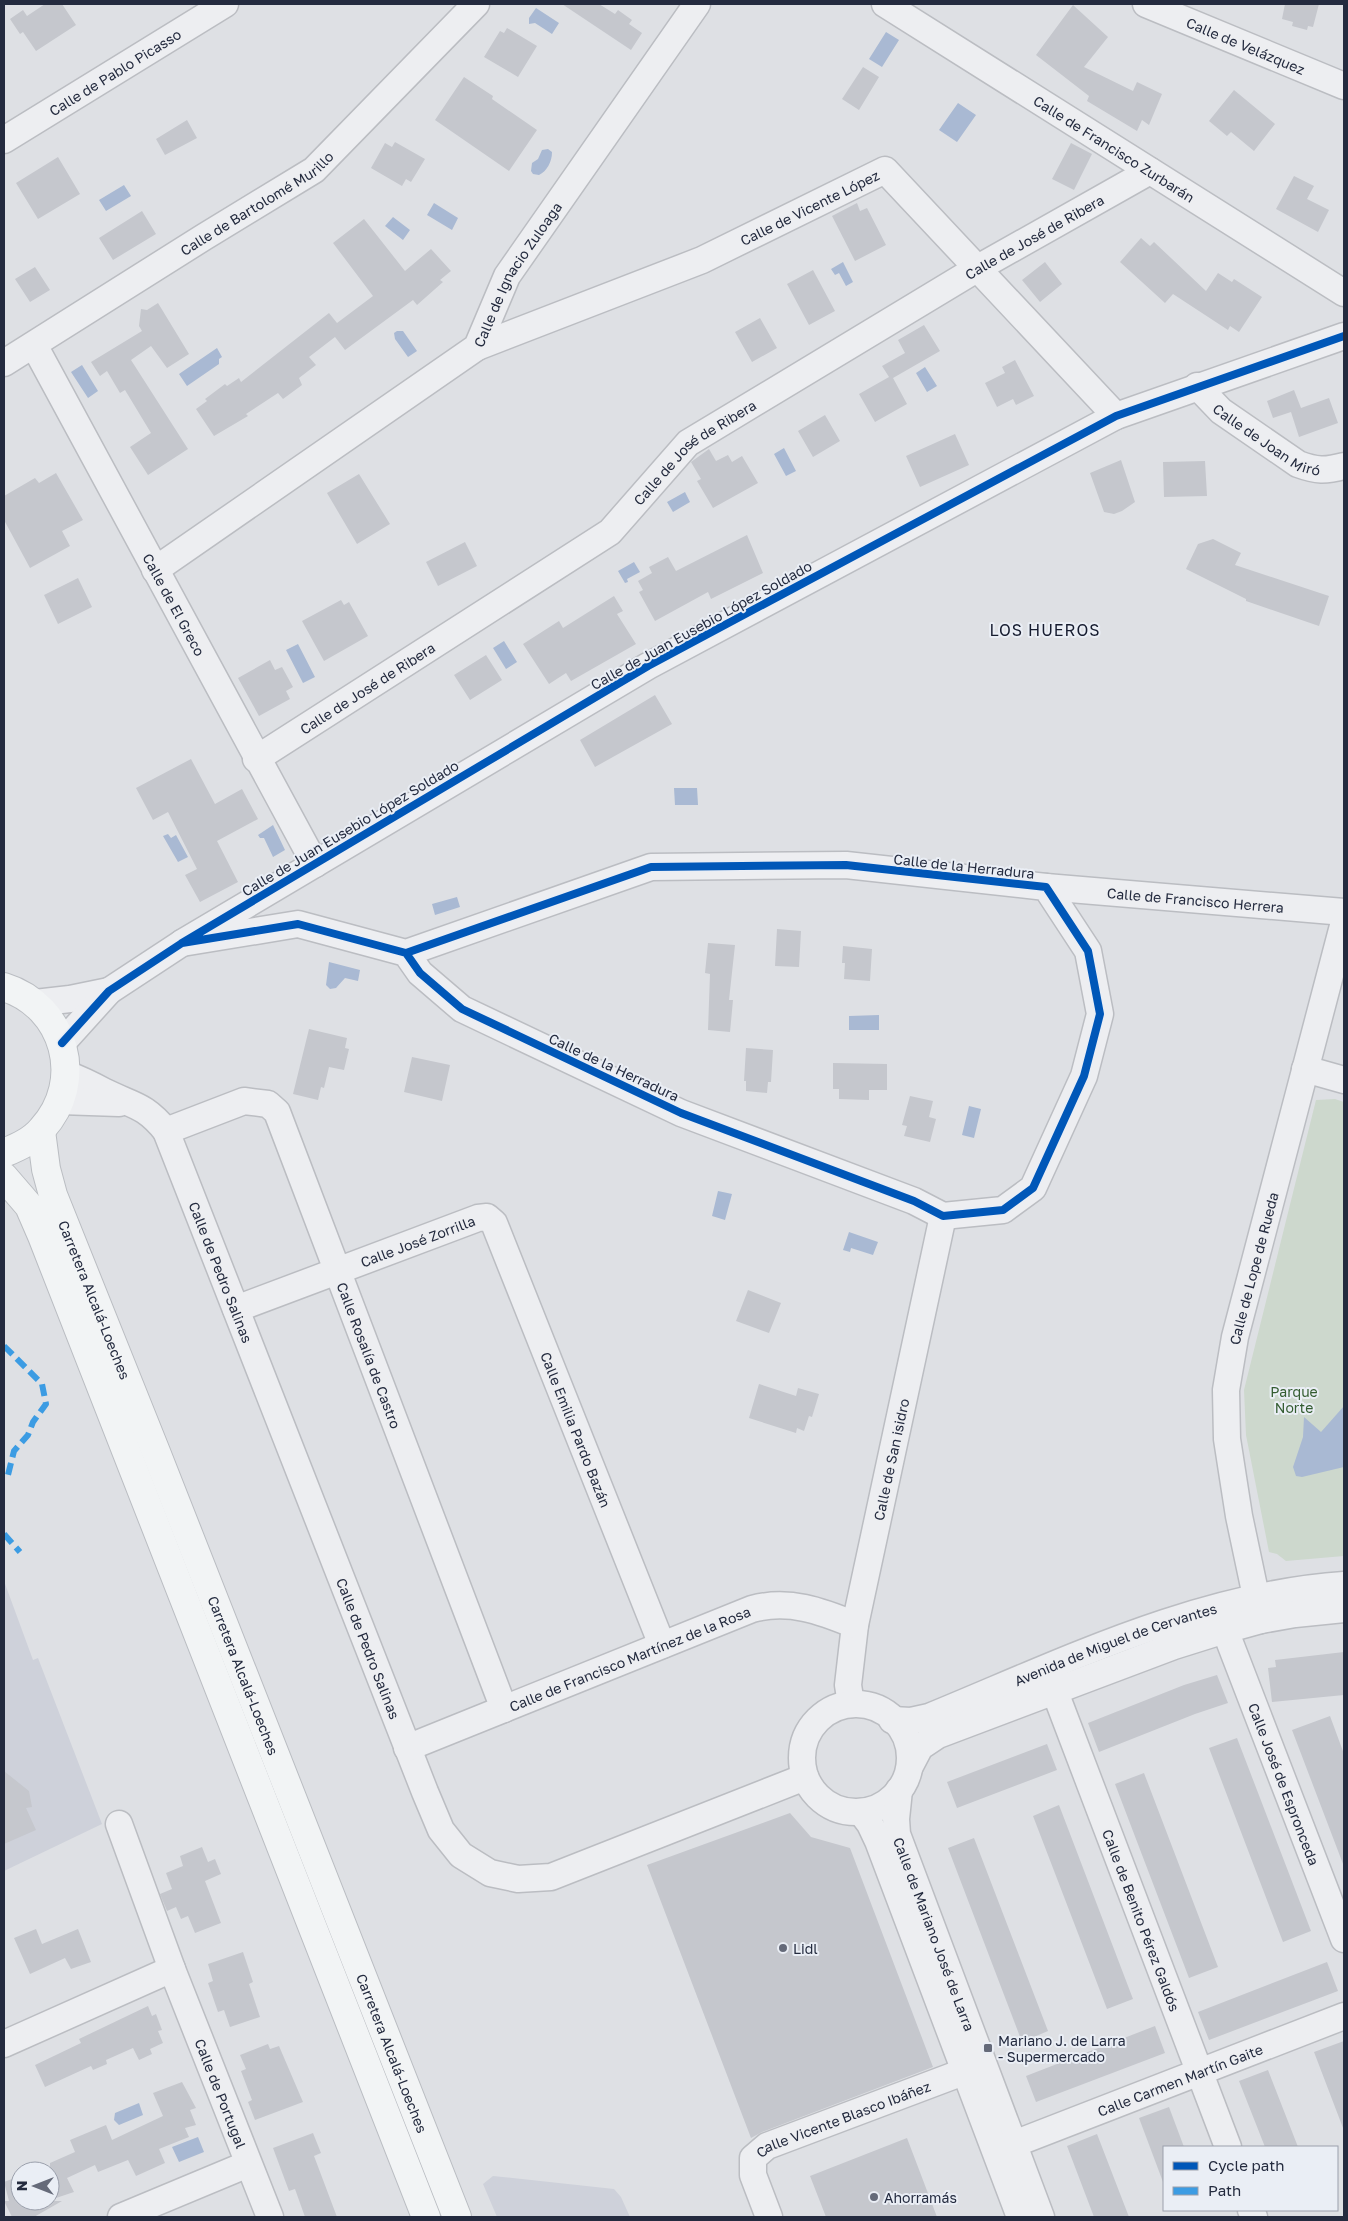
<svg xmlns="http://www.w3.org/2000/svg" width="1348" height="2221" viewBox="0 0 1348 2221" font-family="'Golos Text',sans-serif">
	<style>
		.built { fill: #ced1da }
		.green { fill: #cdd8cd }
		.water { fill: #a9b9d3 }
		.building { fill: #c5c7cd }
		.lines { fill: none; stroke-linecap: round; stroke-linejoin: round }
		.minor-casing { stroke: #bbbdc2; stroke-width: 29 }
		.major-casing { stroke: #babdc2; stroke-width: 30 }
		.minor { stroke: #edeef1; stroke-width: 26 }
		.major { stroke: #f2f4f5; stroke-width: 28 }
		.quiet { stroke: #3c9ce3; stroke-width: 6; stroke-dasharray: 12 6; stroke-linecap: butt }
		.cycleway-casing { stroke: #eaeef5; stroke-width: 11 }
		.cycleway { stroke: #0057b8; stroke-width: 8 }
		.poi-dot { fill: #656a79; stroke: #eaeef5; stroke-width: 2 }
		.labels { text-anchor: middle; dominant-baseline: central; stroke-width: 4; stroke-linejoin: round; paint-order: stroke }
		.street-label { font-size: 14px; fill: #242b3f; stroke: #eaeef5 }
		.park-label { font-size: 14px; fill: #335c30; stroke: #eaeef5 }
		.poi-label { font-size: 14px; fill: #242b3f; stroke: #eaeef5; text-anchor: start }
		.quarter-label { font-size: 16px; letter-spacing: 1px; fill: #161c2f; stroke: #eaeef5 }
	</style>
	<rect width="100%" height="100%" fill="#dee0e4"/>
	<path class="built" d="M4 1581 33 1660 38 1658 102 1824 4 1871Z
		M493 2176 614 2189 621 2197 630 2217H497L483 2184Z"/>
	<path class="green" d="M1335 1099 1344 1102V1556L1286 1561 1277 1554 1269 1552 1246 1435 1244 1390 1316 1100Z"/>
	<path class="water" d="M536 8 559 23 552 34 535 23 529 24V18Z
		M886 32 899 40 882 67 869 59Z
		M958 103 976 115 957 142 939 130Z
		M548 149 552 152C552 162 547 171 539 175L533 174 531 171 532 163 538 159 542 150Z
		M124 185 131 196 106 211 99 200Z
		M434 203 458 218 452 230 427 215Z
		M393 217 410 230 403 240 385 226Z
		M843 262 853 282 846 286 839 273 835 275 831 269Z
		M397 331H403L417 351 408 357 395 339 394 333Z
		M217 348 222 357 219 359V364L187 386 179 374Z
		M82 365 98 391 88 398 71 372Z
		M925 367 937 386 927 392 916 373Z
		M784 448 796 471 786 476 774 454Z
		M685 492 690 502 673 512 667 502Z
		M634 562 640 572 627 579 628 582 625 583 618 571Z
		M504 641 517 662 506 669 493 648Z
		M298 644 315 677 303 683 286 650Z
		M674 788H697L698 805H675Z
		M273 825 285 850 273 857 264 838H260L258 835Z
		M168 834 171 838 176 835 188 857 178 862 163 836Z
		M457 897 460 907 435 915 432 904Z
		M329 962 360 970 358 981 345 978 336 988 330 989 326 985Z
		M879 1015V1030H849V1016Z
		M969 1106 981 1109 974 1138 962 1135Z
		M718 1191 732 1194 725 1220 712 1216Z
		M849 1232 878 1242 873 1255 851 1248 850 1252 843 1250Z
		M1344 1406V1467L1302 1477 1296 1476 1293 1467 1303 1437 1304 1417 1321 1432Z
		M139 2103 143 2115 119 2125 114 2120 115 2113Z
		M198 2137 204 2152 179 2162 172 2147Z"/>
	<path class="building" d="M45 4H62L76 25 36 51 23 32 20 34 10 19 23 10 27 16Z
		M562 4H599L615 14 618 10 632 20 629 24 642 33 631 50Z
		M1285 4H1319L1313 27 1308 26 1307 30 1292 26 1293 22 1282 19Z
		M1073 5 1108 37 1084 67 1133 91 1137 82 1162 94 1149 125 1142 120 1137 131 1087 101 1089 96 1036 55Z
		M507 28 537 46 518 77 484 57 500 31 504 33Z
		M863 67 879 77 859 110 842 99Z
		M464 77 493 96 492 99 537 130 509 171 435 120Z
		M1234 90 1275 124 1254 151 1231 132 1227 136 1209 121Z
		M187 120 197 138 165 155 156 139Z
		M395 142 425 159 411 182 406 179 402 186 371 168 385 143 392 147Z
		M1071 143 1092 154 1074 190 1052 179Z
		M58 157 80 194 38 219 16 183Z
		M1294 176 1314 186 1307 199 1329 210 1318 232 1276 209Z
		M857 203 860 211 867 208 886 245 855 261 832 216Z
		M142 211 156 234 113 260 99 238Z
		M364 219 405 271 431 249 451 271 440 280 443 282 417 305 413 300 345 350 335 337 309 357 316 365 299 378 302 385 283 399 278 393 246 414 248 416 214 436 196 409 207 401 205 399 225 384 227 386 239 378 241 382 329 313 337 323 373 296 333 243Z
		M1141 238 1150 246 1154 242 1206 291 1218 273 1232 282 1234 279 1262 297 1239 332 1230 326 1228 330 1173 294 1165 303 1120 262Z
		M1045 262 1062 284 1040 302 1022 280Z
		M35 267 50 290 30 302 15 279Z
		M813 270 835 311 809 325 787 284Z
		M158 303 189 354 167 368 151 346 131 360 188 449 148 475 130 447 151 433 125 390 120 393 107 371 100 376 91 362 142 331 139 326 141 309 147 310Z
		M760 318 777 348 752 362 735 332Z
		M924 325 940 351 893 378 907 404 875 422 859 394 889 377 882 366 905 353 898 340Z
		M1015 360 1034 396 1016 405 1013 399 997 407 985 383 1005 373 1002 367Z
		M1294 390 1301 408 1329 398 1338 423 1299 437 1291 412 1273 418 1267 401Z
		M825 415 840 441 813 457 798 431Z
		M955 434 969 465 920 487 906 456Z
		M709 449 716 461 728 455 732 462 742 456 758 483 713 508 697 481 701 479 691 462Z
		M1121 460 1135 502 1122 511 1114 514 1104 512 1090 473Z
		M1205 461 1207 496 1164 497 1163 462Z
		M56 473 83 520 62 531 70 546 30 568 4 520V496L35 478 39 483Z
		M359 474 390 524 357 544 327 493Z
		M747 535 763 573 711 599 708 592 655 621 639 592 643 590 638 581 652 573 649 567 668 557 676 571Z
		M1213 539 1241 553 1235 565 1329 596 1319 626 1246 601V599L1186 569 1198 544Z
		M465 542 477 566 438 586 426 562Z
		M78 578 92 607 58 624 44 595Z
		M614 596 623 611 617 614 636 644 571 681 566 673 549 684 523 644 559 621 563 628Z
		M341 600 344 605 349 602 368 636 324 661 302 621Z
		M486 655 502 680 470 700 454 675Z
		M270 660 275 670 282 667 293 687 286 691 290 699 259 716 238 678Z
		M655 695 672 724 595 767 580 740Z
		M191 759 215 804 242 789 258 819 217 841 238 882 200 902 185 875 197 869 168 812 153 820 136 788Z
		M777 929 801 931 799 967 775 966Z
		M708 943 735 945 729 1000H733L730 1032 708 1030 710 974 705 973Z
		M843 946 872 949 870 981 844 979 845 963H842Z
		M309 1029 347 1038 345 1048 349 1049 344 1070 329 1067 324 1088 321 1087 318 1100 293 1094Z
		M746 1048 773 1050 771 1082H768L767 1093 746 1091V1081H744Z
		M412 1057 450 1065 442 1101 404 1092Z
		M833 1063 887 1064V1090H869V1100L839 1099V1089H833Z
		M910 1096 933 1101 929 1117 936 1119 930 1142 904 1136 907 1126 902 1125Z
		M748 1290 781 1303 769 1333 736 1321Z
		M759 1384 796 1396 798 1388 819 1394 812 1417 809 1416 804 1431 797 1428 796 1433 749 1418Z
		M1344 1652V1695L1272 1702 1268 1668 1276 1667 1275 1660Z
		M1217 1675 1228 1703 1195 1714 1099 1752 1088 1723 1184 1685Z
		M1330 1716 1344 1754 1343 1864 1292 1730Z
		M1237 1738 1311 1931 1283 1942 1209 1748Z
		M1047 1744 1057 1770 957 1808 947 1782Z
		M4 1771 29 1791 32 1807 26 1808 36 1830 4 1844Z
		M1144 1773 1218 1967 1189 1978 1115 1784Z
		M1059 1805 1133 1999 1107 2009 1033 1816Z
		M790 1813 811 1837 850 1848 933 2067 762 2132 751 2138 647 1865Z
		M974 1838 1048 2031 1022 2042 948 1848Z
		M202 1847 208 1862 215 1859 221 1874 205 1881 221 1923 195 1933 188 1916 181 1919 176 1907 167 1911 160 1894 172 1889 166 1873 183 1866 180 1856Z
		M36 1929 42 1944 78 1929 91 1962 71 1969 65 1958 30 1974 14 1938Z
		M243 1952 253 1982 249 1984 260 2017 230 2027 224 2010 218 2012 208 1983 213 1981 208 1964Z
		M1327 1962 1338 1991 1209 2040 1198 2012Z
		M148 2006 152 2016 156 2014 162 2030 158 2031 163 2043 150 2049 152 2054 139 2060 133 2048 106 2060 107 2064 93 2070 91 2066 45 2087 35 2065 81 2043 79 2039Z
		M1155 2026 1165 2053 1036 2102 1026 2076Z
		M1344 2041V2128H1343L1314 2052Z
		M268 2044 270 2049 279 2046 303 2102 255 2120 248 2102 252 2100 241 2071 246 2069 240 2055Z
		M1268 2070 1298 2147H1265L1239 2081Z
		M182 2082 196 2108 190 2110 196 2125 185 2128 189 2137 159 2149 165 2163 136 2176 128 2160 98 2172 95 2165 67 2178 74 2192 50 2200V2163L75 2152 70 2140 106 2125 112 2140 163 2116 153 2093Z
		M1169 2107 1184 2147H1164L1163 2182 1139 2118Z
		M313 2133 321 2153 314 2156 337 2217H305L295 2189 289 2191 273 2148Z
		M1097 2134 1129 2217H1094L1067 2146Z
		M907 2138 937 2217H826L810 2176Z
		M20 2176V2201H62L34 2217H12L4 2201H9L4 2182Z"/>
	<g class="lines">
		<defs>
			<g id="minor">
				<path id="s1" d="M885 4 1344 293"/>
				<path id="s2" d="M1146 4 1344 86"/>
				<path id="s3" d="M4 140 225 4"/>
				<path id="s4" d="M34 345 315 864"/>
				<path id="s5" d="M477 347 702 260 885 170 1116 416"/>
				<path id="s6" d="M4 363 204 237 314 170 476 4"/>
				<path id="s7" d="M1197 386 1221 411 1298 464C1317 471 1325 471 1344 466"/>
				<path id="s8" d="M155 570 477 347 507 276 697 4"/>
				<path id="s9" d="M256 759 610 532 688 443 978 268 1150 171"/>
				<path id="s10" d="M1046 887 1344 912"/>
				<path d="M182 943 298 924 406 953 420 973 462 1009 681 1113 914 1201 943 1216 1003 1210 1033 1188 1084 1076 1100 1014 1088 951 1046 887 846 865 651 867 406 953"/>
				<path d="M35 1003 70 999 109 991"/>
				<path d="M62 1043 109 991 182 943 648 666 1116 416 1344 336"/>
				<path d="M1305 1069 1344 1080"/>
				<path id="s11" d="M66 1074C80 1079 92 1085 105 1092 133 1106 144 1104 166 1131L425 1792 441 1830 461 1855 490 1873 518 1879 551 1877 805 1777"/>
				<path d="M60 1101 119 1103"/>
				<path id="s12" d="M166 1131 244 1101 268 1104 277 1112 504 1709"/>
				<path id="s13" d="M236 1309 478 1218 487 1217 494 1223 662 1645"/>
				<path id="s14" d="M1261 1620 1239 1516 1227 1439 1226 1390 1235 1337 1344 922"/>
				<path id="s15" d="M1225 1630 1344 1939"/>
				<path id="s16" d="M1055 1692 1228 2147"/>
				<path id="s17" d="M851 1704 848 1685 855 1625 943 1216"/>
				<circle cx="856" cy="1758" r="54"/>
				<path id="s18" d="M892 1720 911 1721 929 1717C1063 1662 1198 1595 1344 1585"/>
				<path id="s19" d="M407 1748 752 1609C789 1599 821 1611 855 1625"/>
				<path d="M910 1766 920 1747 938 1735 1174 1646 1225 1630 1261 1620 1295 1614 1344 1609"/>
				<path id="s20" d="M899 1790 896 1819 897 1834 1041 2217"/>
				<path d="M861 1812 870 1824 878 1841 1020 2217"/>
				<path id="s21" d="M119 1824 172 1969 270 2217"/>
				<path d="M4 2044 172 1969"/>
				<path id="s22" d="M1014 2144 1344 2016"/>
				<path d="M1251 2210 1254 2217"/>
				<path d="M121 2217 248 2164"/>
				<path id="s23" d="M769 2217 753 2175V2158L767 2146 966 2071"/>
			</g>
			<g id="major">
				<path d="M4 987C65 1006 86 1081 42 1129 32 1141 18 1147 4 1153"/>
				<path id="s24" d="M41 1131 46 1169 53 1195 156 1452 457 2217"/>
				<path d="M4 1177 29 1206 42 1236 426 2217"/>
			</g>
		</defs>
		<use href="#minor" class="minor-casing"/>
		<use href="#major" class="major-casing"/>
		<use href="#minor" class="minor"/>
		<use href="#major" class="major"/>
		<path class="quiet" d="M4 1346 42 1384 46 1404 33 1422 28 1435 14 1451 8 1475 4 1477
			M4 1534 20 1552"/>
		<defs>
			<path id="cycleway" d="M182 943 298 924 406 953 420 973 462 1009 681 1113 914 1201 943 1216 1003 1210 1033 1188 1084 1076 1100 1014 1088 951 1046 887 846 865 651 867 406 953
				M62 1043 109 991 182 943 648 666 1116 416 1344 336"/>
		</defs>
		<use href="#cycleway" class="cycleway-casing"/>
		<use href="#cycleway" class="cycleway"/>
	</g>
	<g class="poi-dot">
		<circle cx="783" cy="1948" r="5"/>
		<rect x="983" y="2043" width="10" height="10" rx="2.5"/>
		<circle cx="874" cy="2197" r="5"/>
	</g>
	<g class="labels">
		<g class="street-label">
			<text stroke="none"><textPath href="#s2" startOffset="108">Calle de Velázquez</textPath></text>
			<text stroke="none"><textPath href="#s3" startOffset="130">Calle de Pablo Picasso</textPath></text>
			<text stroke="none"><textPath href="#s1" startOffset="271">Calle de Francisco Zurbarán</textPath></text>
			<text stroke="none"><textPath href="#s6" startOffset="299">Calle de Bartolomé Murillo</textPath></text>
			<text stroke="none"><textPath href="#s5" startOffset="361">Calle de Vicente López</textPath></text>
			<text stroke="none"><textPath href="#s9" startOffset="942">Calle de José de Ribera</textPath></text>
			<text stroke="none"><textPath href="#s8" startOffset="475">Calle de Ignacio Zuloaga</textPath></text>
			<text stroke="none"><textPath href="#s7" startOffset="89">Calle de Joan Miró</textPath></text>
			<text stroke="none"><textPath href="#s9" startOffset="538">Calle de José de Ribera</textPath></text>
			<text stroke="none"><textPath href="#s4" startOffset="295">Calle de El Greco</textPath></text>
			<text transform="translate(701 625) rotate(-29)">Calle de Juan Eusebio López Soldado</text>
			<text stroke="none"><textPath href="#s9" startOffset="132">Calle de José de Ribera</textPath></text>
			<text transform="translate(350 828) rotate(-31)">Calle de Juan Eusebio López Soldado</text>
			<text transform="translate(964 866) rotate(6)">Calle de la Herradura</text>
			<text stroke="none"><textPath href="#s10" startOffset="150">Calle de Francisco Herrera</textPath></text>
			<text transform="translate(614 1067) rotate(25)">Calle de la Herradura</text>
			<text stroke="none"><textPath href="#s13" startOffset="194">Calle José Zorrilla</textPath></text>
			<text stroke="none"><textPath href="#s14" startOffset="358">Calle de Lope de Rueda</textPath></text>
			<text stroke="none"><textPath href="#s11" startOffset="268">Calle de Pedro Salinas</textPath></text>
			<text stroke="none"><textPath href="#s24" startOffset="178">Carretera Alcalá-Loeches</textPath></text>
			<text stroke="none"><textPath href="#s12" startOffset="380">Calle Rosalía de Castro</textPath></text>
			<text stroke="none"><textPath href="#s13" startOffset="499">Calle Emilia Pardo Bazán</textPath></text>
			<text stroke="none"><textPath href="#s17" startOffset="249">Calle de San isidro</textPath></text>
			<text stroke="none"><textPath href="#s18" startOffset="238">Avenida de Miguel de Cervantes</textPath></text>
			<text stroke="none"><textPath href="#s11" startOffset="672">Calle de Pedro Salinas</textPath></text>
			<text stroke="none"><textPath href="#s19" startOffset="240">Calle de Francisco Martínez de la Rosa</textPath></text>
			<text stroke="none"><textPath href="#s24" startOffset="582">Carretera Alcalá-Loeches</textPath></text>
			<text stroke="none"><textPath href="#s15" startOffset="165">Calle José de Espronceda</textPath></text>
			<text stroke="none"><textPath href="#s16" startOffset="244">Calle de Benito Pérez Galdós</textPath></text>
			<text stroke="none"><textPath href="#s20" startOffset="151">Calle de Mariano José de Larra</textPath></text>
			<text stroke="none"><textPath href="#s24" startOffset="988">Carretera Alcalá-Loeches</textPath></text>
			<text stroke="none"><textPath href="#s22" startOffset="178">Calle Carmen Martín Gaite</textPath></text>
			<text stroke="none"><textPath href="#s21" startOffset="288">Calle de Portugal</textPath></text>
			<text stroke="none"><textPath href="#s23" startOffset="161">Calle Vicente Blasco Ibáñez</textPath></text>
		</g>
		<g class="park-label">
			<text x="1294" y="1391">Parque<tspan x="1294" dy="16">Norte</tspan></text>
		</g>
		<g class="poi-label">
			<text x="793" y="1948">Lidl</text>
			<text x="998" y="2040">Mariano J. de Larra<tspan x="998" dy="16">- Supermercado</tspan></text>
			<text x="884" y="2197">Ahorramás</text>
		</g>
		<g class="quarter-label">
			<text x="1045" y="630">LOS HUEROS</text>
		</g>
	</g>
	<rect width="1348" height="2221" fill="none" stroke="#242b3f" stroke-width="10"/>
	<rect x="1163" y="2146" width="175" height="65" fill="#eaeef5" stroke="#9ba0ac"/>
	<rect x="1173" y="2162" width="25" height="8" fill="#0057b8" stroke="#9ba0ac"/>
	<text x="1208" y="2171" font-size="15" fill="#242b3f">Cycle path</text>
	<rect x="1173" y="2187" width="25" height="8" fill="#3c9ce3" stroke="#9ba0ac"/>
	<text x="1208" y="2196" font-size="15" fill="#242b3f">Path</text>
	<g transform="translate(35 2186) rotate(270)"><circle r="24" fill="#eaeef5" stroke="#9ba0ac"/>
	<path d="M0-4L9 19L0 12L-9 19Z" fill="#656a79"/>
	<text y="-8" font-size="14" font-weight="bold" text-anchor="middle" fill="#242b3f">N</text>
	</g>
</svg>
